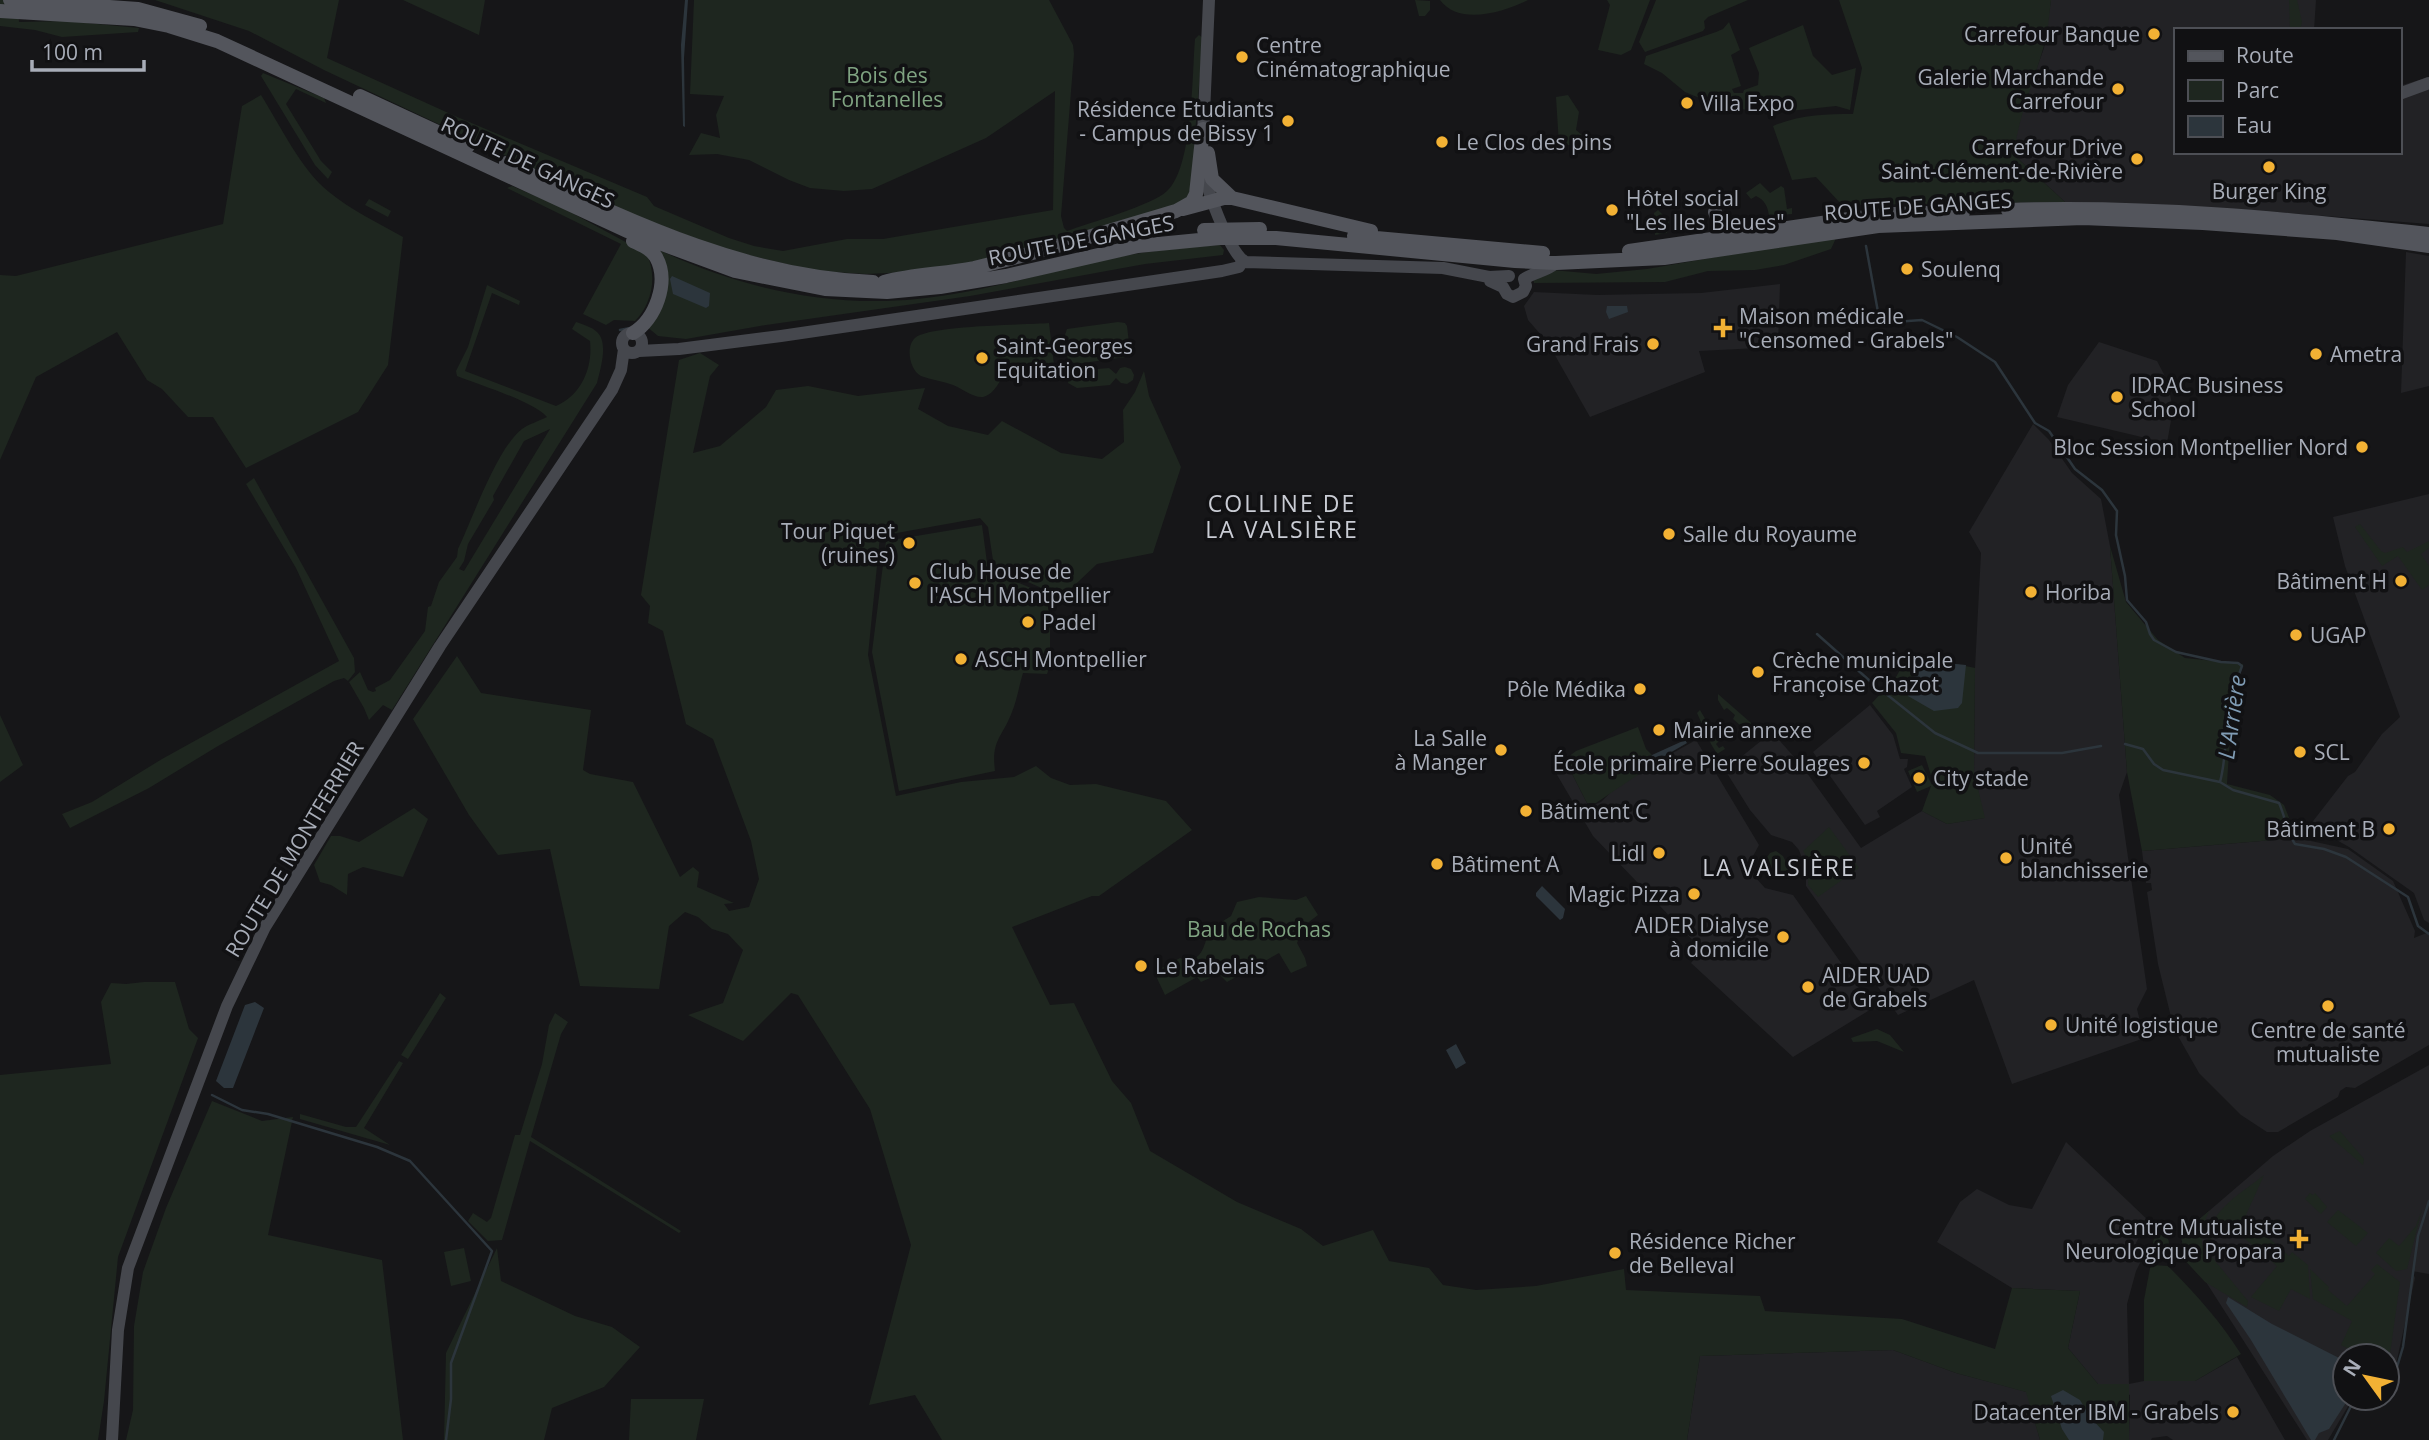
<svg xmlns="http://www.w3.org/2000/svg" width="2429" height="1440" viewBox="0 0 2429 1440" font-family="'Open Sans',sans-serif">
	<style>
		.built { fill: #222225 }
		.green { fill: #1e261f; fill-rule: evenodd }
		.water { fill: #2c353c }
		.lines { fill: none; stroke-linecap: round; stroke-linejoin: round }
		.stream { stroke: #2c353c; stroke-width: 2.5 }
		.secondary { stroke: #45474d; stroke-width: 12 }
		.primary { stroke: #53555c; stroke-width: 14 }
		.poi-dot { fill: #f2b134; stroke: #111113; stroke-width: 2.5 }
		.labels { text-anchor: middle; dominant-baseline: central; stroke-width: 7; stroke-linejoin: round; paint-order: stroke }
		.poi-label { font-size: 21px; fill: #a8adb8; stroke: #111113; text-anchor: start }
		.park-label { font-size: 21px; fill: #7fa381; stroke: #111113 }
		.street-label { font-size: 21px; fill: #a8adb8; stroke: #111113 }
		.neighbourhood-label { font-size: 23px; letter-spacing: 2px; fill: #c9ccd4; stroke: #111113 }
		.water-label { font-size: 23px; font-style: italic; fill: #7f9bb3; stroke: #111113 }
	</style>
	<rect width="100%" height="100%" fill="#161618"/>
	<path class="built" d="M2051 0H2316L2314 30H2175V152H2399V86L2429 77V224L2287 213 2065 202 2014 155 2016 135 2025 101 2044 48Z
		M2406 252 2429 256V386L2401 393Z
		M1780 284 1778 347 1699 351 1705 372 1590 417 1548 343 1528 320 1524 306 1534 292 1597 295 1701 293Z
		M2099 342 2157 361 2167 380 2173 409 2167 443 2057 417 2068 385Z
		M2033 424 2049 440 2072 473 2101 499 2110 546 2127 772 2119 795 2147 989 2137 1009 2141 1025 2159 1033 2012 1084 1974 980 1898 1015 1806 886V870L1799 850 1792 842 1771 835 1750 810 1725 770 1772 732 1802 766 1861 848 1922 811 1947 824 1984 818 1974 772 1975 668 1981 553 1969 532Z
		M2429 494V923L2424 920 2414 893 2349 847 2310 825 2348 776 2355 772 2382 734 2400 717 2345 566 2333 517Z
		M1870 705 1893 735 1900 759H1908L1907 767 1904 769 1912 787 1877 811 1880 817 1865 825 1813 752Z
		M1696 740 1759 845 1752 858 1751 868 1756 878 1765 888 1793 895 1873 1008 1793 1057 1691 963 1702 950 1593 836 1553 768 1567 758 1568 766 1589 807 1601 802 1611 792 1646 768Z
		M2297 838 2348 849 2393 881 2415 931 2414 938 2429 932V1045L2355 1088 2346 1087 2340 1091 2338 1097 2278 1132H2267L2241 1115 2199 1073 2174 1029 2158 964 2147 892 2152 890 2151 883H2146L2142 851Z
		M2429 1065V1274L2412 1271 2415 1278 2396 1364 2387 1369V1356H2345V1398H2353L2328 1440H2307L2206 1282 2180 1255 2183 1248 2181 1235 2273 1156 2310 1131Z
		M2066 1142 2152 1224 2141 1233 2136 1243 2142 1250 2143 1257 2136 1271 2127 1304 2129 1384 2144 1381H2195L2237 1357 2285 1440H2173L2167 1436 2152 1438 2151 1440H2129L2130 1395 2098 1384 2068 1348 2080 1291 2012 1288 1937 1242 1960 1202 1977 1189 2009 1205 2032 1209Z
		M1893 1350 1956 1373 2027 1392 2040 1440H1687L1700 1356Z"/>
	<path class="green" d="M0 0H17L19 22 66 21 139 28 138 32 62 37 35 30 0 26Z
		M155 0H339L327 58 455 116 647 197 654 206 729 238 754 246 783 251 847 239H883L1053 210 1055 91 986 138 872 189 844 191 810 188 789 180 749 160 717 154 689 155 701 133 720 138 716 115 724 96 690 94 694 0H1049L1073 45 1074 54 1061 216 1064 228 1067 231C1089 223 1153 205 1167 191 1193 168 1192 75 1195 39L1199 35 1203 38 1195 134 1194 182 1184 204 998 258 913 272 866 274 816 271 723 249 623 211 324 70 249 31Z
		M403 0H485L479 35Z
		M1415 0 1430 1V10L1425 16H1419Z
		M1440 0H1528C1504 12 1459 26 1440 0Z
		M1607 0H1650L1631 50 1621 55 1598 50 1610 5Z
		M1656 0H1748L1708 17 1704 21 1705 28 1703 31 1645 52 1639 42Z
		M1839 0H2051C2049 16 2048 33 2043 49 2033 85 2018 117 2014 155L2065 202 1842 205 1816 177 1792 180 1773 126C1799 115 1825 114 1853 114L1862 68Z
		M2289 0H2297L2302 22 2300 30H2290Z
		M1729 22 1740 50 1731 55 1741 86 1732 89 1734 93H1743L1744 90 1758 85 1759 73 1749 48 1803 25 1813 56 1832 75 1856 68 1850 110 1836 106 1770 113 1719 106 1685 92 1662 73 1644 64 1646 56 1716 32 1723 29Z
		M263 73 324 98 326 103 296 89 286 104 321 161 332 172 328 179 315 165 261 76Z
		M261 95C280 125 301 170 329 192 351 210 378 223 403 237L388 365 358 412 246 468 213 417H188L162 389 147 380 117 332 36 377 0 460V275L16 276 223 224 242 106Z
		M1568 95 1579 112 1576 130 1583 136 1579 145H1559L1556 97Z
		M1760 183 1770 193 1781 186 1784 188 1787 209 1792 208V214L1769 216C1768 207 1765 200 1756 196L1751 199 1746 193Z
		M512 186 559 206 646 253C658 275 652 304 635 321L614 320 606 325 583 314 621 244 507 188Z
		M369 199 391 211 388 217 365 205Z
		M1658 210 1669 221 1667 233 1655 235 1654 213Z
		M1837 236 1831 249 1784 265 1755 270 1708 271 1665 282 1534 283 1533 278 1552 270 1596 274 1647 269Z
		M1220 245 1224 250 1223 255 1145 264 970 296 766 325 686 339 658 336 646 326 657 310 653 247C735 287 826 308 917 299 993 292 1065 265 1141 253 1167 249 1194 247 1220 245Z
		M487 285 520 301 519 305 492 293 465 371 556 406C581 395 593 368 590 341L572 329 576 322C582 324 592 327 597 332 609 343 600 370 597 383L392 710 383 705 369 720 364 708 349 682 360 672 368 690 373 692 376 691 375 688 390 680 425 631 428 607 431 606 439 582 457 557 458 549C472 520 497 448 522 429 529 424 539 421 547 417 533 401 479 385 457 376L456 371 468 347ZM550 429 464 571 459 569 464 561 468 544 494 500 493 496 524 441Z
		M1118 322 1125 323 1127 326 1130 351 1126 357 1076 364 1068 360 1064 338 1067 329Z
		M1049 323 1054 365 1008 370C1000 378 996 394 983 397 973 398 961 388 953 385 943 381 931 380 921 376 910 370 905 347 915 338 928 325 1026 325 1049 323Z
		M700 353 719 365 710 376 693 453 720 446 766 407 776 390 808 386 858 396 925 388 918 409 948 426 988 435 1002 421 1061 453 1102 459 1124 442 1123 410 1135 392 1144 371 1149 396 1181 467 1153 553 1097 564 1062 597 994 567 988 527 980 518 880 536 868 655 896 796 961 782 1014 777 1036 766 1051 778 1070 785 1096 784 1166 801 1192 830 1099 896H1092L1012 927 1050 1005 1074 1003 1112 1081 1131 1103 1150 1151 1237 1202 1301 1229 1323 1246 1373 1230 1389 1261 1429 1268 1443 1285 1476 1290 1536 1286 1624 1269 1626 1290 1760 1296 1765 1311 1902 1319 1995 1349 2012 1288 2080 1291 2068 1348 2098 1384H2129V1440H2040L2026 1392 1956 1373 1893 1350 1700 1356 1687 1440H942L915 1395 869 1405 911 1245 870 1109 798 995 791 993 743 1041 688 1015 723 1003 743 950 728 934 712 929 698 917 685 912 669 926 659 989 580 986 550 849 498 855 469 815 413 719 457 656 481 693 591 710 583 770 590 774 633 782 680 877 693 867 699 872 697 887 734 903 724 904 729 911 749 907 759 879 751 841 713 739 686 724 663 631 648 623 650 606 641 595 679 360Z
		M1125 367 1131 369 1134 375 1133 380 1127 384 1121 383 1116 378 1110 385 1077 388 1068 383 1069 376 1074 371 1109 368 1116 374 1120 368Z
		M254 478 354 658 355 672 348 681 344 678 334 681 218 746 149 788 70 828 62 814 92 802 162 759 339 661 296 568 246 484Z
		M2360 524 2381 551 2385 553 2403 547 2407 552 2429 541V548L2421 554 2429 566V585L2422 590 2398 556 2382 566 2355 527Z
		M982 525 988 570 1050 596V665L1047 674 1023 673C1019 686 1017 700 1012 712 1002 738 991 740 995 771L899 791 872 652 886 541Z
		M2110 546 2126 602 2158 640 2185 658 2243 664 2232 705 2227 784 2270 795 2284 805 2297 838 2142 851 2127 772Z
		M1909 654 1975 668 1974 772 1985 818 1947 824 1922 811 1931 786 1917 792 1908 771 1922 765 1932 785 1933 782 1925 756 1901 753 1896 733 1872 703 1896 677Z
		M1718 694 1758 729 1756 732H1748L1733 719 1735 715 1727 708 1724 710 1718 700Z
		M1700 710 1710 727 1707 730 1711 735 1714 733 1719 741 1716 744 1719 748 1723 746 1725 749 1717 754 1711 744 1697 713Z
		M0 715 23 765 0 782Z
		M1638 727 1646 749 1652 755 1642 772 1596 803H1587L1568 766 1567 758 1576 751Z
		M414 808 428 819 403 877 363 867 348 874 347 895 331 885 320 882 314 865 331 836H340L359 842Z
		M1829 827 1859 868 1818 897 1808 885 1809 861 1803 851Z
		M1776 851 1783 856 1791 872 1787 879 1774 875 1765 860 1770 853Z
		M1306 896 1318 915 1305 925 1297 943 1305 958 1307 966 1291 973 1279 953 1227 982 1219 974 1201 982 1197 977 1165 995 1154 972 1180 958C1202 965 1204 946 1209 930L1231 916 1237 902 1259 897 1296 900Z
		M144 982H175L189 1029 198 1038 118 1257 104 1401 98 1440H0V1075L111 1064 101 1002 111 983 126 984Z
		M440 993 446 998 408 1059 401 1055Z
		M555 1013 568 1022 561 1034 531 1137 681 1231 679 1233 530 1141 502 1240 488 1241 468 1221 473 1213 487 1222 491 1218 515 1135H520L542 1064 549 1025Z
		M1877 1029 1890 1035 1904 1052 1877 1041 1853 1042 1851 1038Z
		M399 1061 403 1063 364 1128 390 1145 300 1119V1114L346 1127H356Z
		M212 1101 262 1121 293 1117 268 1235 382 1260 403 1440H126L133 1410 134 1326 143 1272 166 1208Z
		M2340 1131 2364 1159 2363 1165 2329 1136Z
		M2264 1175 2245 1217 2289 1256 2292 1252 2308 1265 2310 1299 2291 1289 2279 1311 2251 1297 2277 1266 2244 1238 2236 1220 2212 1230 2213 1238 2208 1240C2211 1208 2241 1194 2264 1175Z
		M2310 1193 2313 1195 2315 1193 2327 1207 2321 1214 2305 1199Z
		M2422 1209 2407 1269 2396 1271 2376 1253 2389 1238 2399 1246 2416 1226Z
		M2338 1210 2368 1233 2356 1246 2327 1222Z
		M2209 1211 2202 1228V1245L2248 1301 2247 1307 2205 1282 2180 1255 2183 1248 2181 1235Z
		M2153 1243a8 8 0 1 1 16 0a8 8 0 1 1-16 0Z
		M464 1248 471 1281 451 1286 444 1252Z
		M497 1248 501 1281 575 1316 612 1327 640 1347 604 1387 552 1408 544 1440H444L446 1353Z
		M2377 1264 2400 1282 2390 1354 2387 1357 2363 1356 2341 1345 2352 1321 2313 1299 2310 1269 2329 1287 2328 1290 2347 1306 2375 1274 2371 1270Z
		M2152 1265 2168 1266C2196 1294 2220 1321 2241 1354L2195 1381H2144V1300L2150 1268Z
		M631 1399H704L696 1440H629Z"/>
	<path class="water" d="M685 0H688L684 58 685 127 683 126 681 45Z
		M672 276 710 293 709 306 706 308 673 294 670 279Z
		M1607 306H1627L1628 312 1609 319 1606 312Z
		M1925 661 1966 665 1962 703 1958 708 1934 711 1908 696 1903 685 1910 681Z
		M1685 740 1687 743 1644 768 1652 755Z
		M1542 886 1565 909 1563 918 1560 920 1536 896V893Z
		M255 1002 264 1008 233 1088H224L216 1081 245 1005Z
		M1456 1044 1466 1063 1456 1069 1446 1050Z
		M2228 1297 2272 1324 2345 1361V1398H2349L2329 1429 2319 1433 2315 1440H2311L2251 1340 2226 1303Z
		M2063 1390 2080 1400 2090 1417 2104 1432 2103 1440H2069L2062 1429 2051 1396Z"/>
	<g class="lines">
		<path class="stream" d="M1866 246 1880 323 1922 320 1957 337 1995 362 2035 423 2049 431 2075 469 2102 490 2117 511 2116 535 2125 576 2127 600 2146 622 2150 634 2154 640 2176 652 2221 662 2238 663 2242 666C2236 682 2231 698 2228 715 2225 738 2226 760 2220 782
			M620 330 630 328
			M1817 634 1870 681
			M1885 693 1935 733 1978 753H2062L2101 746
			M2125 744 2143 749 2154 764 2163 770 2220 782 2233 790 2279 803C2285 816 2287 833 2295 844L2324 849 2346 857 2408 897 2418 926 2429 934
			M212 1095 242 1110 268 1114 377 1147 410 1161 492 1251 451 1363V1399L446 1440
			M2387 1371 2397 1367 2403 1347 2418 1236 2429 1201
			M2334 1440 2355 1398"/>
		<path class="secondary" d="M2399 94 2429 83
			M1203 136 1209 0
			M1203 165C1205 186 1228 250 1245 262L1443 268 1489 277 1509 276
			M1489 277 1490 281 1503 287 1507 294 1513 297 1523 292 1526 286 1524 279
			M1524 279C1535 272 1547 271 1556 263
			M622 343a10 10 0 1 1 20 0a10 10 0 1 1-20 0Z
			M639 351 679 349 781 336 1222 271 1239 267 1243 260
			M112 1440 118 1330 128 1268 227 1006 265 927 440 646 612 390 621 370 624 349"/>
		<path class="primary" d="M10 0 138 9 200 26
			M0 11 134 19 169 26 217 41 627 231 735 271 825 289 887 292 940 287 1006 276 1138 246 1220 238H1276L1515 261 1556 263 1664 258 1878 226 2083 218 2203 223 2337 233 2429 246
			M360 96 468 146
			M1208 153 1212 179 1232 198
			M506 163C624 218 741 277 873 282
			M1183 209 1224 198H1232L1371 231
			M2008 210C2150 205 2288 219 2429 234
			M1715 212C1719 229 1732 230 1747 228
			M1204 230 1260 229
			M1354 236 1543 253
			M1629 251 1849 219 1894 214 1963 212
			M884 282C914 274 944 274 974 268 1042 252 1109 231 1176 211L1192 202 1196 194 1203 129
			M633 333C655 320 670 282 656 257 651 249 642 245 633 241"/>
	</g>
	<g class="poi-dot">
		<circle cx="2154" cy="34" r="7"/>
		<circle cx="1242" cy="57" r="7"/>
		<circle cx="2118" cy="89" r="7"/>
		<circle cx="1687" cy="103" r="7"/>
		<circle cx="1288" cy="121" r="7"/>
		<circle cx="1442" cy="142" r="7"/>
		<circle cx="2137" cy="159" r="7"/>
		<circle cx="2269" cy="167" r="7"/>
		<circle cx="1612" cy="210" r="7"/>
		<circle cx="1907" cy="269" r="7"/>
		<path d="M1719.5 317.5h7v7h7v7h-7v7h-7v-7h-7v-7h7z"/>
		<circle cx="1653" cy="344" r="7"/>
		<circle cx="2316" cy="354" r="7"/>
		<circle cx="982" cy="358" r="7"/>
		<circle cx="2117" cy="397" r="7"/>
		<circle cx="2362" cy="447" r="7"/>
		<circle cx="1669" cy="534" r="7"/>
		<circle cx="909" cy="543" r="7"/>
		<circle cx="2401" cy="581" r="7"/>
		<circle cx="915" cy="583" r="7"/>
		<circle cx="2031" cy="592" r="7"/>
		<circle cx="1028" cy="622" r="7"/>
		<circle cx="2296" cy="635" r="7"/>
		<circle cx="961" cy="659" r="7"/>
		<circle cx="1758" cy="672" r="7"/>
		<circle cx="1640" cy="689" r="7"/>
		<circle cx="1659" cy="730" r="7"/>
		<circle cx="1501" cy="750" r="7"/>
		<circle cx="2300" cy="752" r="7"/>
		<circle cx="1864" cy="763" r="7"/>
		<circle cx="1919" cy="778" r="7"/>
		<circle cx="1526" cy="811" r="7"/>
		<circle cx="2389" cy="829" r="7"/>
		<circle cx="1659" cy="853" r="7"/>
		<circle cx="2006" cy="858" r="7"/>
		<circle cx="1437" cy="864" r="7"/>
		<circle cx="1694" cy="894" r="7"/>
		<circle cx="1783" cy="937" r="7"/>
		<circle cx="1141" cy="966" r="7"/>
		<circle cx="1808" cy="987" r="7"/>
		<circle cx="2328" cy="1006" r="7"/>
		<circle cx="2051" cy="1025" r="7"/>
		<path d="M2295.5 1228.5h7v7h7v7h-7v7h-7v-7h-7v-7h7z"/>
		<circle cx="1615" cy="1253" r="7"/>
		<circle cx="2233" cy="1412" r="7"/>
	</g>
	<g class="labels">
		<g class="poi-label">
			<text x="2140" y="34" text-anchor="end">Carrefour Banque</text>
			<text x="1256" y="45">Centre<tspan x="1256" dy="24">Cinématographique</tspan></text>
			<text x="2104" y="77" text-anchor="end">Galerie Marchande<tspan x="2104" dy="24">Carrefour</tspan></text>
			<text x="1701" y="103">Villa Expo</text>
			<text x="1274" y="109" text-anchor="end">Résidence Etudiants<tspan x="1274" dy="24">- Campus de Bissy 1</tspan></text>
			<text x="1456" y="142">Le Clos des pins</text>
			<text x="2123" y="147" text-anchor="end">Carrefour Drive<tspan x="2123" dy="24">Saint-Clément-de-Rivière</tspan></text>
			<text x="2269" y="191" text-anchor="middle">Burger King</text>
			<text x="1626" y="198">Hôtel social<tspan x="1626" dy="24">"Les Iles Bleues"</tspan></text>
			<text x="1921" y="269">Soulenq</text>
			<text x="1739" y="316">Maison médicale<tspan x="1739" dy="24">"Censomed - Grabels"</tspan></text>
			<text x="1639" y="344" text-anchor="end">Grand Frais</text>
			<text x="996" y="346">Saint-Georges<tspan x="996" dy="24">Equitation</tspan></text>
			<text x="2330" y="354">Ametra</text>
			<text x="2131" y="385">IDRAC Business<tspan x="2131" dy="24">School</tspan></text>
			<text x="2348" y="447" text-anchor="end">Bloc Session Montpellier Nord</text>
			<text x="895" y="531" text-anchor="end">Tour Piquet<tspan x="895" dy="24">(ruines)</tspan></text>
			<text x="1683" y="534">Salle du Royaume</text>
			<text x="929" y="571">Club House de<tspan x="929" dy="24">l'ASCH Montpellier</tspan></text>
			<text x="2387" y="581" text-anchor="end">Bâtiment H</text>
			<text x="2045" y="592">Horiba</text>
			<text x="1042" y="622">Padel</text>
			<text x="2310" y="635">UGAP</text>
			<text x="975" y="659">ASCH Montpellier</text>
			<text x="1772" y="660">Crèche municipale<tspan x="1772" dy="24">Françoise Chazot</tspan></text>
			<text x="1626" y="689" text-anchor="end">Pôle Médika</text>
			<text x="1673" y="730">Mairie annexe</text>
			<text x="1487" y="738" text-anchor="end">La Salle<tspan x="1487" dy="24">à Manger</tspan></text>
			<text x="2314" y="752">SCL</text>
			<text x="1850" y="763" text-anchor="end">École primaire Pierre Soulages</text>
			<text x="1933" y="778">City stade</text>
			<text x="1540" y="811">Bâtiment C</text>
			<text x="2375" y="829" text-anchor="end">Bâtiment B</text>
			<text x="2020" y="846">Unité<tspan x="2020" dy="24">blanchisserie</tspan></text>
			<text x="1645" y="853" text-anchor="end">Lidl</text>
			<text x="1451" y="864">Bâtiment A</text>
			<text x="1680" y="894" text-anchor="end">Magic Pizza</text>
			<text x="1769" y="925" text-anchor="end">AIDER Dialyse<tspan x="1769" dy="24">à domicile</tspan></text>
			<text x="1155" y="966">Le Rabelais</text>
			<text x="1822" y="975">AIDER UAD<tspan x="1822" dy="24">de Grabels</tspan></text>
			<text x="2065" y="1025">Unité logistique</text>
			<text x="2328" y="1030" text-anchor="middle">Centre de santé<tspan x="2328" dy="24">mutualiste</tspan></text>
			<text x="2283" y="1227" text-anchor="end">Centre Mutualiste<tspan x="2283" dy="24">Neurologique Propara</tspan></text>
			<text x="1629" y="1241">Résidence Richer<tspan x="1629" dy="24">de Belleval</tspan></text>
			<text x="2219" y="1412" text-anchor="end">Datacenter IBM - Grabels</text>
		</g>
		<g class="park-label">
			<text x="887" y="75">Bois des<tspan x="887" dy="24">Fontanelles</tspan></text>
			<text x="1259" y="929">Bau de Rochas</text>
		</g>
		<g class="street-label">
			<text transform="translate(528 162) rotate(25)">ROUTE DE GANGES</text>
			<text transform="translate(1918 206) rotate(-4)">ROUTE DE GANGES</text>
			<text transform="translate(1081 240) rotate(-11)">ROUTE DE GANGES</text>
			<text transform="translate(294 849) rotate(-59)">ROUTE DE MONTFERRIER</text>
		</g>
		<g class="neighbourhood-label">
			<text x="1282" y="503">COLLINE DE<tspan x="1282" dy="26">LA VALSIÈRE</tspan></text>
			<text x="1779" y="867">LA VALSIÈRE</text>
		</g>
		<g class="water-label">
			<text transform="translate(2231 717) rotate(-82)">L'Arrière</text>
		</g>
	</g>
	<rect x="2174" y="28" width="228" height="126" fill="#111113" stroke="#4d4f55" stroke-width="2"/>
	<rect x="2188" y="51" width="35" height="10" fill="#53555c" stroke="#4d4f55" stroke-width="2"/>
	<text x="2236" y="63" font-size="21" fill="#a8adb8">Route</text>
	<rect x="2188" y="80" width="35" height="21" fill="#1e261f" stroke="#4d4f55" stroke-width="2"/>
	<text x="2236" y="98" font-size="21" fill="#a8adb8">Parc</text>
	<rect x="2188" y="116" width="35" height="21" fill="#2c353c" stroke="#4d4f55" stroke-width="2"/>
	<text x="2236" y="133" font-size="21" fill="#a8adb8">Eau</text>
	<g transform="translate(2366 1377) rotate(303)"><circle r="33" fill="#111113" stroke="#4d4f55" stroke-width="2"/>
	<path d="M0-5L12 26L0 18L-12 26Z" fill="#f2b134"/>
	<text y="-10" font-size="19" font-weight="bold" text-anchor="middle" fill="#a8adb8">N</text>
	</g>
	<path d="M32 60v10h112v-10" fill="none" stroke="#a8adb8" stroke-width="3.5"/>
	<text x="42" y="60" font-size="21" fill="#a8adb8" stroke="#111113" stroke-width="5" paint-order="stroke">100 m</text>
</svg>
